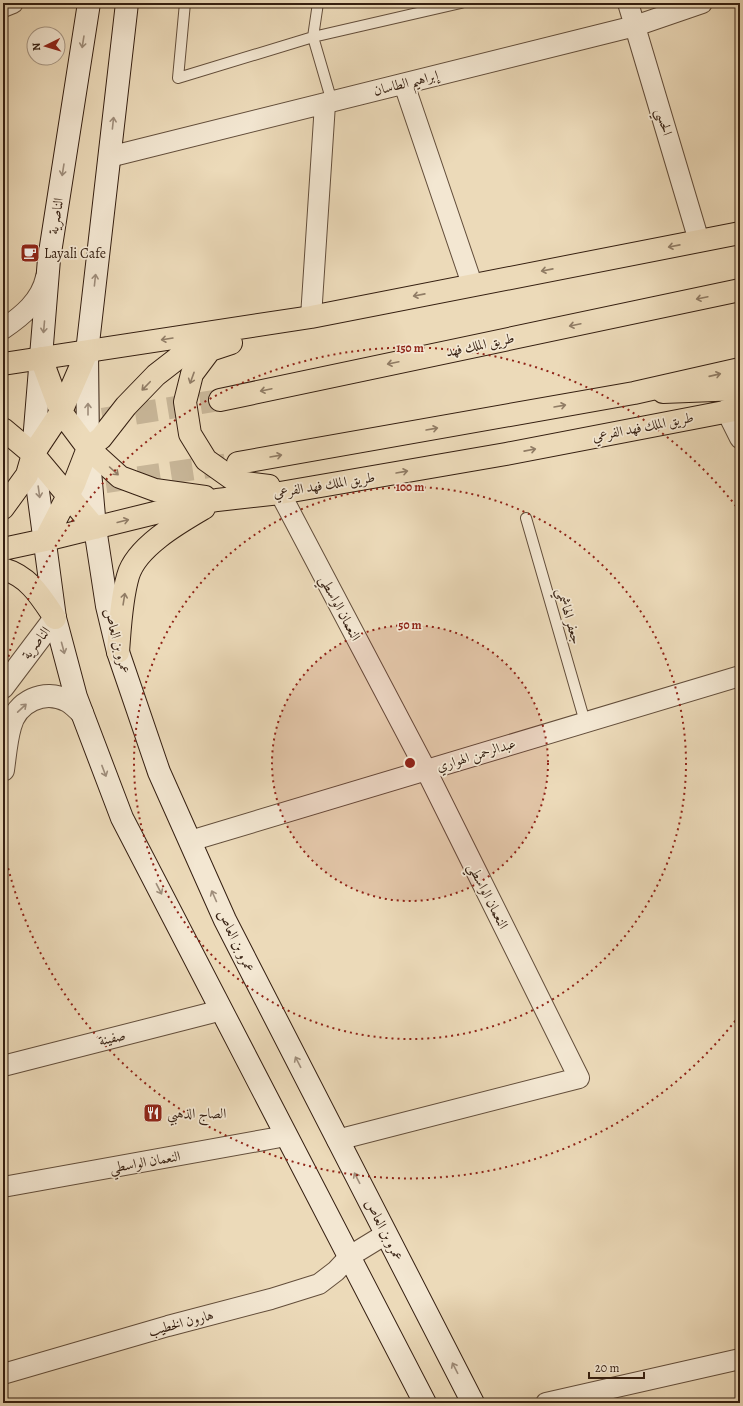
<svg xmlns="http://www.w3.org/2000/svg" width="743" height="1406" viewBox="0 0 743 1406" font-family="Alegreya,Amiri,serif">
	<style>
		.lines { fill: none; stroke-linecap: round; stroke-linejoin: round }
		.motorway-tunnel { stroke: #c7b597; stroke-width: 22; stroke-dasharray: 22 11; stroke-linecap: butt }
		.service-casing { stroke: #634e3b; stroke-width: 12 }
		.minor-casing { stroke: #634e3b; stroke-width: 22 }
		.tertiary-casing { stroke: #634e3b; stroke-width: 24 }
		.secondary-casing { stroke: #351f11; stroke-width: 24 }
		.primary-casing { stroke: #351f11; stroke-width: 24 }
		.motorway-casing { stroke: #351f11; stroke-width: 24 }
		.service { stroke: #f3e7d2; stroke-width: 10 }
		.minor { stroke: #f3e7d2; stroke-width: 20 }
		.tertiary { stroke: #f3e7d2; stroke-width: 22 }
		.secondary { stroke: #f3e7d2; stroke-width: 22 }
		.primary { stroke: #ecdab9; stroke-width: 22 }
		.motorway { stroke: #ecdab9; stroke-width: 22 }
		.oneway { stroke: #9e8d7b }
		.oneway2 { stroke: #907c65 }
		.ring { fill: none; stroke: #8f2418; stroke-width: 2; stroke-dasharray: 2 4 }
		.labels { text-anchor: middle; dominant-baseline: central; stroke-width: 3.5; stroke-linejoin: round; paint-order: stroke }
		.street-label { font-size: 14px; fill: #351f11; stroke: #f3e7d2 }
		.poi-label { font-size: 14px; fill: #351f11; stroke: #f3e7d2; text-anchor: start }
		.centre { fill: #8f2418; stroke: #f3e7d2; stroke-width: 2 }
		.ring-label { font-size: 12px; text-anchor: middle; font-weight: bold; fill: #8f2418; stroke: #f3e7d2; stroke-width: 3.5; stroke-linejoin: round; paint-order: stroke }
	</style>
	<rect width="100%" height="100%" fill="#ecdab9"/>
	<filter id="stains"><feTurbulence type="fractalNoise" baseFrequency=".005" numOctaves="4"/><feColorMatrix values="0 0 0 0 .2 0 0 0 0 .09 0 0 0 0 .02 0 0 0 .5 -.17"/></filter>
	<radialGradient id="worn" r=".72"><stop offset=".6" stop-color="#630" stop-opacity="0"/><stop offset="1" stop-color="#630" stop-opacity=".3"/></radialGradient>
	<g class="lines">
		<path class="motorway-tunnel" d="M70 424 220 400
			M73 487 229 464"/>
		<defs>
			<path id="service" d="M185 3 178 78 313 37 318 3
				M332 102 313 37 461 3
				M526 518 585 722"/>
			<path id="minor" d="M628 3 699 241
				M3 7 13 3
				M404 84 472 284
				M109 157 635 26 702 3
				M311 317 325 104
				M3 329C22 316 41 301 46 277
				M726 410 740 438
				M280 493 426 770 579 1078 337 1140
				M190 841 740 676
				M3 1066 222 1010
				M3 1187 286 1136
				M3 1374 168 1326 271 1299 319 1284 336 1271 350 1256 386 1234
				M546 1403 740 1359"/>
			<path id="tertiary" d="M3 687 55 618
				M3 770C5 756 6 741 10 727 16 702 44 688 68 701 73 704 78 709 82 713"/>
			<path id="secondary" d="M89 3 49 259 33 454 55 618 76 697 122 818 425 1403
				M127 3 87 352 88 448 95 528 107 606 118 652 159 772 225 920 473 1403"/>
			<path id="primary" d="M231 343 210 350 192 374 185 402 190 434 206 460 237 482 269 486
				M41 358 61 412 88 448 120 477 155 490 205 497
				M3 364 311 317 740 233
				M663 392 740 389
				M3 429 33 454 95 528
				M3 508 27 475 33 454 61 412 87 352
				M45 540 74 484 88 448 101 438 126 406 156 375 196 344 212 339
				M3 549 45 540 175 508 217 500 280 493 506 454 740 409
				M3 569C29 576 41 597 55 618
				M118 652C120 627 121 600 128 576 136 547 180 522 204 508"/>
			<path id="motorway" d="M220 400 740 290
				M238 463 634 393 740 369"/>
		</defs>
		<use href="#service" class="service-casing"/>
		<use href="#minor" class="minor-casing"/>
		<use href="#tertiary" class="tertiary-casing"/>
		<use href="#secondary" class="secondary-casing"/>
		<use href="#primary" class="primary-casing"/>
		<use href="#motorway" class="motorway-casing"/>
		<use href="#service" class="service"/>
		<use href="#minor" class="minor"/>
		<use href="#tertiary" class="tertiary"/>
		<use href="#secondary" class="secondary"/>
		<use href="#primary" class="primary"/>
		<use href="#motorway" class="motorway"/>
	</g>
	<defs><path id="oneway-shaft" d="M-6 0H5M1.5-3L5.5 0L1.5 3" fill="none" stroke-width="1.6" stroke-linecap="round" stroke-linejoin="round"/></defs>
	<g class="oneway">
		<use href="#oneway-shaft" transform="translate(83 42) rotate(99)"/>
		<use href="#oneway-shaft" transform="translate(113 123) rotate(-84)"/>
		<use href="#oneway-shaft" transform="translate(63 170) rotate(99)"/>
		<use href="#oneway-shaft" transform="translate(95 280) rotate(-84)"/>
		<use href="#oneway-shaft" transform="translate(44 327) rotate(95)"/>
		<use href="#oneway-shaft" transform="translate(88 409) rotate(-90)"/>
		<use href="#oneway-shaft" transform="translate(39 492) rotate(82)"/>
		<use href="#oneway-shaft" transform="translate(63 648) rotate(75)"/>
		<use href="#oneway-shaft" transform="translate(22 708) rotate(-43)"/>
		<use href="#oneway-shaft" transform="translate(104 771) rotate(69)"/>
		<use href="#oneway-shaft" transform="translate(159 889) rotate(63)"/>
		<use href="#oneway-shaft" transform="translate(214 896) rotate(-114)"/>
		<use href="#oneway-shaft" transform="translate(298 1062) rotate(-117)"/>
		<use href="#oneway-shaft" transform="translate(357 1178) rotate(-117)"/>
		<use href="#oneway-shaft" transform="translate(455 1368) rotate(-117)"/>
	</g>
	<g class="oneway2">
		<use href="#oneway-shaft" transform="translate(674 246) rotate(169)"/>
		<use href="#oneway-shaft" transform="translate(547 270) rotate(169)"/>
		<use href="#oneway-shaft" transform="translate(419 295) rotate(169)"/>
		<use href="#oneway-shaft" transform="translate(702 298) rotate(168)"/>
		<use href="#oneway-shaft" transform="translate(575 325) rotate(168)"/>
		<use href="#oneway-shaft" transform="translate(167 339) rotate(171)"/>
		<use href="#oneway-shaft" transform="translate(393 363) rotate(168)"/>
		<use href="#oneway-shaft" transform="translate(715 375) rotate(-13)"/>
		<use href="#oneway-shaft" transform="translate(192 378) rotate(110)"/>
		<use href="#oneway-shaft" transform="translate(146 386) rotate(134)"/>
		<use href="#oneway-shaft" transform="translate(266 390) rotate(168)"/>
		<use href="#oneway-shaft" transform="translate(560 406) rotate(-10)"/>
		<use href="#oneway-shaft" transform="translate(432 429) rotate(-10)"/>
		<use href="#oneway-shaft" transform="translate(530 450) rotate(-11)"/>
		<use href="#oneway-shaft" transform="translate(276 456) rotate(-10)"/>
		<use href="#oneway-shaft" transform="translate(114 471) rotate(42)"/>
		<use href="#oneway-shaft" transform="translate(402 472) rotate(-10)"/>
		<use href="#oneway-shaft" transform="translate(123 521) rotate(-14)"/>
		<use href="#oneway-shaft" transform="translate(124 599) rotate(-81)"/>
	</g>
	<circle cx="410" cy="763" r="138" fill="#8f2418" fill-opacity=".12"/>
	<g class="ring">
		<circle cx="410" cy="763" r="138"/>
		<circle cx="410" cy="763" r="276"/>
		<path d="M739 1016A415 415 0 0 1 3 846M3 680A415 415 0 0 1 739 510"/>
	</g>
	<defs>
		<symbol id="cafe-square" viewBox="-11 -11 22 22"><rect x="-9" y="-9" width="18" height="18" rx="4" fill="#8f2418" stroke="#f3e7d2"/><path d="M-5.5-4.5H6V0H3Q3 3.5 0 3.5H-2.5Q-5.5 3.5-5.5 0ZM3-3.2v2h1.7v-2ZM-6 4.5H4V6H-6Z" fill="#fff"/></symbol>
		<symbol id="restaurant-square" viewBox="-11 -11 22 22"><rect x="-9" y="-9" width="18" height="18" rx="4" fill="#8f2418" stroke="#f3e7d2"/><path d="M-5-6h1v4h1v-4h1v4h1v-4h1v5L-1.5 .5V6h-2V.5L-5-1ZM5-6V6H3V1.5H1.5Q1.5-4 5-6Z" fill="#fff"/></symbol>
	</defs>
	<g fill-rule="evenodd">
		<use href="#cafe-square" x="19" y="242" width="22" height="22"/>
		<use href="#restaurant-square" x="142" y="1102" width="22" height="22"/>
	</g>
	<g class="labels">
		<g class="street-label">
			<text transform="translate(406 83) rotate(-14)">إبراهيم الطاسان</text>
			<text transform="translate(664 122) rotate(73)">الحسي</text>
			<text transform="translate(56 216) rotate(-81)">الناصرية</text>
			<text transform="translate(480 345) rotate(-12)">طريق الملك فهد</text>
			<text transform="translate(643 427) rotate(-11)">طريق الملك فهد الفرعي</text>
			<text transform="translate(324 485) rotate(-9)">طريق الملك فهد الفرعي</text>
			<text transform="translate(340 608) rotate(62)">النعمان الواسطي</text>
			<text transform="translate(569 616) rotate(74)">جعفر الهاشمي</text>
			<text transform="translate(117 641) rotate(75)">عمرو بن العاص</text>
			<text transform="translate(36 643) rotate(-52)">الناصرية</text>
			<text transform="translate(476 755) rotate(-17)">عبدالرحمن الهواري</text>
			<text transform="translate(488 896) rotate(63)">النعمان الواسطي</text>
			<text transform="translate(236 941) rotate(64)">عمرو بن العاص</text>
			<text transform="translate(112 1038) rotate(-14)">صفينة</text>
			<text transform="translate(145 1162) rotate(-10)">النعمان الواسطي</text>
			<text transform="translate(384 1230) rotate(63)">عمرو بن العاص</text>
			<text transform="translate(181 1323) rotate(-15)">هارون الخطيب</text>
		</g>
		<g class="poi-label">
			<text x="44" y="253">Layali Cafe</text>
			<text x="167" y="1113">الصاج الذهبي</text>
		</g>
	</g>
	<circle cx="410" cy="763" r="6" class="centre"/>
	<g class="ring-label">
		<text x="410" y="352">150 m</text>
		<text x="410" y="491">100 m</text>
		<text x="410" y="629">50 m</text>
	</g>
	<rect width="743" height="1406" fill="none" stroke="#ecdab9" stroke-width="16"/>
	<rect x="4" y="4" width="735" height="1398" fill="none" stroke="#351f11" stroke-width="2"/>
	<rect x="8" y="8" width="727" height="1390" fill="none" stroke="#351f11"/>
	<g transform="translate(46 46) rotate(265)"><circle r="19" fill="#f3e7d2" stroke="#a79785"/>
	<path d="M0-3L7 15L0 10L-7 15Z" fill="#8f2418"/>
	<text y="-6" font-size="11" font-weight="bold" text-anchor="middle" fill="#351f11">N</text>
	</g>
	<path d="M589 1372v6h55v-6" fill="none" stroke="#351f11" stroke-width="2"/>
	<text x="595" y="1372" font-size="12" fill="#351f11" stroke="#f3e7d2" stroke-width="3" paint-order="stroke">20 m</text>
	<rect width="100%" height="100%" filter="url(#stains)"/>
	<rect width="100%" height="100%" fill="url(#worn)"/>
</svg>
